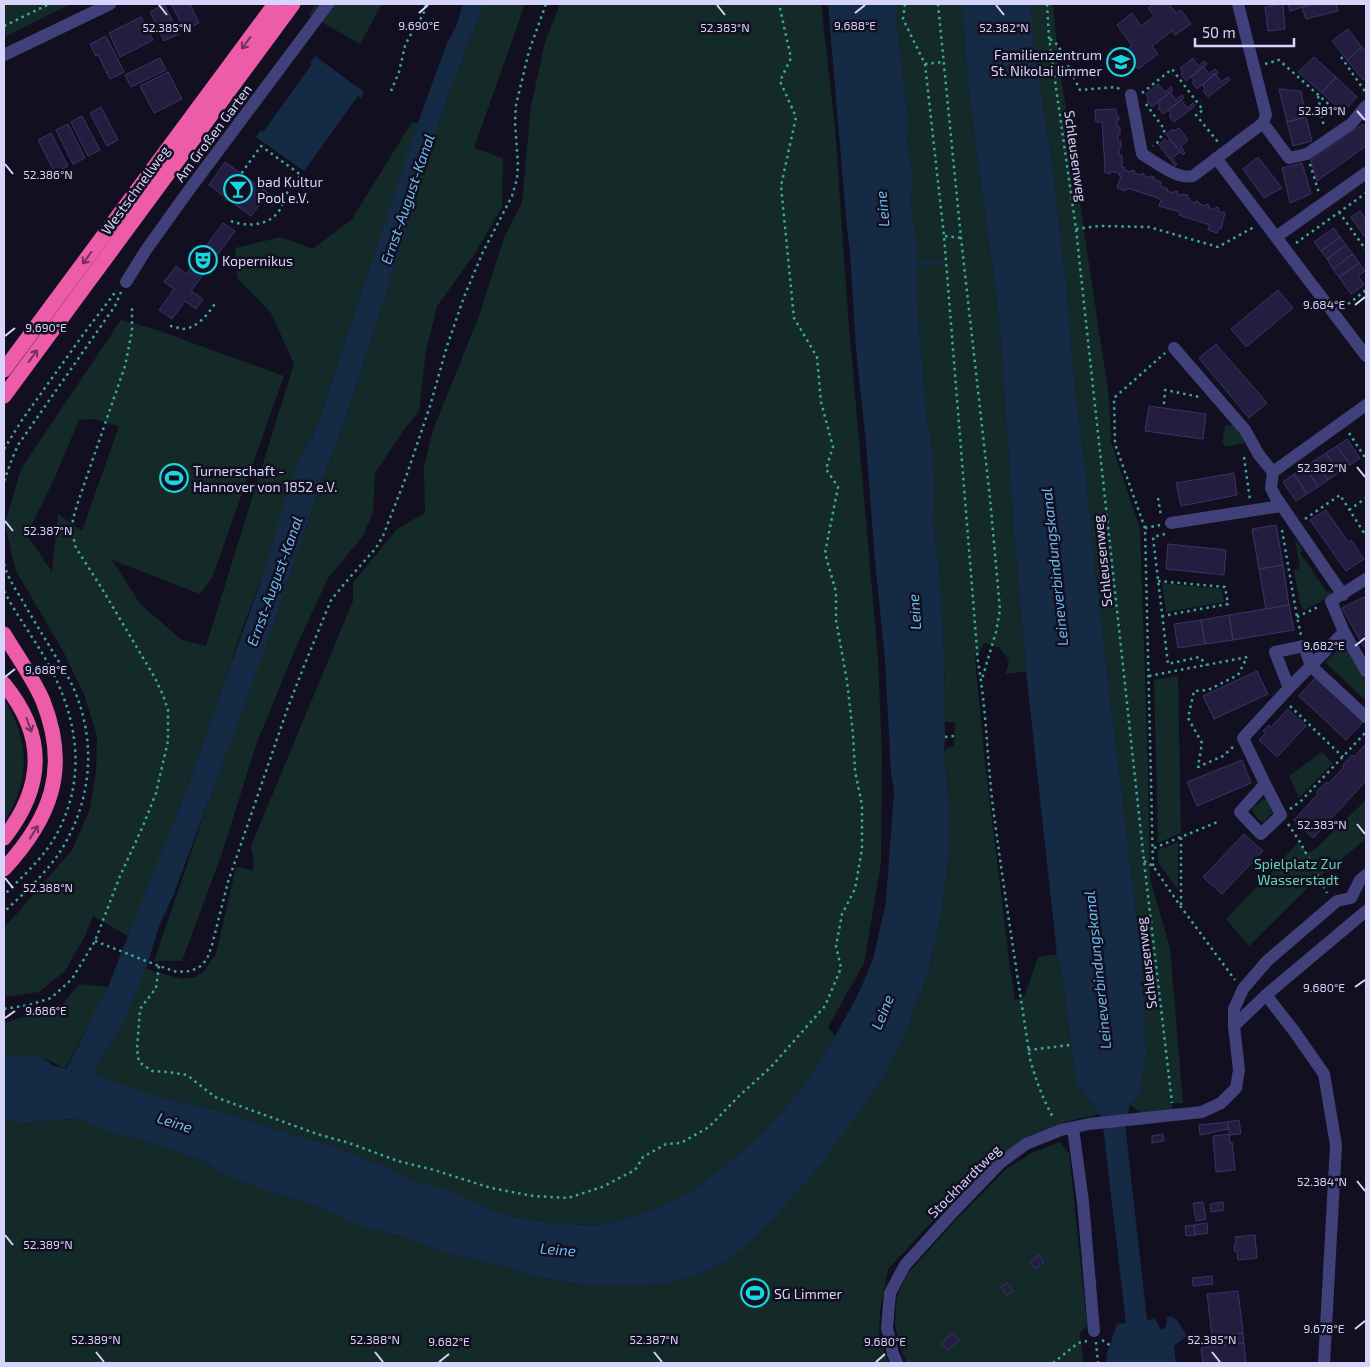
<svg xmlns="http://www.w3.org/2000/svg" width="1370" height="1367" viewBox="0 0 1370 1367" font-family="'Exo 2',sans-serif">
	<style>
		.green { fill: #132a28; fill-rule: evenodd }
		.water { fill: #152a45 }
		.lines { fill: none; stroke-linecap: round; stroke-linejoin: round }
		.stream { stroke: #152a45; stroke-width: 4 }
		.building { fill: #231e3f; stroke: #3a3269 }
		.path { stroke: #3ca79b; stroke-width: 2.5; stroke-dasharray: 2.5 4; stroke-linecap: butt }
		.minor { stroke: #40417a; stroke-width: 12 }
		.highway { stroke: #ed5ca9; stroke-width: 15 }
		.oneway { stroke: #75325e }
		.ticks { fill: none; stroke: #d6d4fa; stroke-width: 2 }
		.labels { text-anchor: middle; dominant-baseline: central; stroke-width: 5; stroke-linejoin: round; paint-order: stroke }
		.poi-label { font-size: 14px; fill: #d6d4fa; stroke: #121020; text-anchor: start }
		.street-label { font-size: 14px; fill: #d6d4fa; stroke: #121020 }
		.park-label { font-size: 14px; fill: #68d2b2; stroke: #121020 }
		.water-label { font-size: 15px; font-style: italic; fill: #6db9ef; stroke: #121020 }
		.ticks-label { font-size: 12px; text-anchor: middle; fill: #d6d4fa; stroke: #121020; stroke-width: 5; stroke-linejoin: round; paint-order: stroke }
	</style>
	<rect width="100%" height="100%" fill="#121020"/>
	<path class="green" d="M4 4H71L4 37Z
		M316 4H382L360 44 309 15Z
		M484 4H525L474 148 503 158 502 207 474 255 437 306 426 351 419 411 403 431 375 473 373 512 363 536 328 578 297 645 257 742 222 853 182 961H154L210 797 271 632 313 506 345 420 408 225 430 149 451 89Z
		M560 4H821L835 128 848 314 878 658 882 754 881 863 864 963 828 1027 835 1036 803 1086 762 1134 707 1180 685 1194 651 1211 612 1223 589 1225 555 1223 514 1217 493 1211 412 1180 382 1164 334 1147 219 1111 158 1097 125 1086 97 1075 95 1066 133 998 146 969 182 979 195 977 204 971 216 954 236 867 253 870 254 861 251 846 353 601V583L397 529 425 513 424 467 433 430 479 316 504 238 522 203 531 106 545 42Z
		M895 4H962L968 87 999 318 1014 533 1026 671 1006 674 1009 660 1000 648 984 643 975 659 984 754 1010 967 1015 1001 1025 995 1038 957 1057 954 1061 966 1076 1082 1100 1114 1066 1122 1023 1140 981 1174 947 1206 888 1269 880 1310 879 1339 889 1363H4V1119L19 1124 39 1121 77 1119 104 1130 166 1148 204 1162 218 1171 235 1179 308 1203 388 1233 408 1238 440 1252 475 1259 538 1277 570 1283 602 1286 666 1284 698 1275 725 1262 909 1025 928 972 938 931 944 895 949 850 950 815 944 751 954 745 955 722H945L944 650 939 565 933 521 935 495 933 453 926 411 918 311 917 240 911 207 913 173 907 142V113Z
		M1031 4H1053L1058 56 1109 398 1111 442 1140 529 1148 766 1150 878 1170 948 1183 1103H1172L1173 1116 1150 1118 1130 1105 1139 1094 1141 953 1099 604 1086 477 1075 389 1066 280 1051 155 1034 47Z
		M412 122 418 123 322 412 312 438 304 448 263 575 245 621 215 711 187 788 128 936 93 916 85 936 65 971 39 992 4 997V926L13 918 72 850 90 809 96 773 97 736 85 697 64 653 15 569 5 523 21 469 121 320 154 329 284 376 212 578 200 594 112 560 140 604 182 640 206 646 294 364 271 313 237 278 235 248 281 237 313 249 352 219ZM94 419 119 426 82 531 58 514 52 572 27 535 55 477 79 420Z
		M1227 425 1236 426 1245 443 1226 447C1220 443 1224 433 1225 427Z
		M1295 539 1303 550 1300 553 1327 592 1331 591 1329 597 1305 610 1302 608 1300 604 1294 570 1300 568Z
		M1162 583 1222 589 1224 602 1166 612Z
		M1344 644 1366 676V701L1325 662Z
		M1178 676 1181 833 1158 843 1154 680Z
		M4 699C30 741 31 780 4 822Z
		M1322 752 1333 763 1299 798 1289 776Z
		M1264 799 1267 800 1272 813 1264 822 1260 821 1252 811 1254 807Z
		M1366 800V839L1317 879 1249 946 1226 919 1298 843 1308 853 1314 850Z
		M1178 842V890L1158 862V850Z
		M79 984 108 987C93 1014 81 1042 65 1069L40 1056H4V1023L62 1005Z
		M1060 1142 1069 1153 1087 1325 1080 1333 1083 1363H907L902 1352 895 1325 897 1296 908 1273 957 1219 1005 1170 1032 1153Z"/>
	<path class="water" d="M463 4H484L451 89 430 149 408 225 345 420 313 506 271 632 238 723 173 896 159 926 146 969 121 1028 95 1066 97 1075 125 1086 158 1097 219 1111 334 1147 382 1164 412 1180 453 1192 493 1211 514 1217 555 1223 589 1225 612 1223 651 1211 685 1194 707 1180 762 1134 803 1086 835 1036 853 1004 863 983 873 959 885 907 887 887 894 792 891 772 885 660 875 561 866 443 856 349 850 251 847 228 828 4H895L907 113V142L913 173 911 207 917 240 918 311 926 411 933 453 935 495 933 521 939 565 944 650 945 737 944 751 950 815 949 850 944 895 938 931 928 972 909 1025 882 1079 834 1146 802 1187 772 1219 745 1246 725 1262 698 1275 666 1284 602 1286 570 1283 538 1277 475 1259 440 1252 408 1238 365 1227 308 1203 268 1191 235 1179 218 1171 204 1162 166 1148 104 1130 77 1119 39 1121 19 1124 4 1119V1056H40L54 1066 66 1069 79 1045 93 1014 108 987 145 892 187 788 263 575 288 491 304 448 312 438 322 412 411 142 447 43 456 27Z
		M962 4H1031L1034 47 1051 155 1066 280 1075 389 1086 477 1099 604 1141 953 1146 1056 1139 1094 1130 1105 1125 1124 1147 1320 1155 1319 1161 1330 1166 1327 1167 1318 1170 1316 1177 1320 1187 1336 1174 1346 1176 1363H1106L1107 1354 1117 1324 1126 1323 1124 1306 1103 1126 1100 1114 1076 1082 1061 966 1057 954 1026 671 1014 533 999 318 968 87Z
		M315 56 364 92 361 98 358 96 304 171 256 137 261 130 263 132 312 64 310 62Z"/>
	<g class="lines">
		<path class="stream" d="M912 264 942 262"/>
	</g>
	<path class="building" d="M164 4 179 34 164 41 150 12Z
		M171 4H190L199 23 185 30Z
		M1154 4H1169L1176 13 1181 10 1191 24 1175 35 1172 31 1152 46 1158 54 1138 69 1124 52 1132 46 1117 25 1132 13 1141 26 1154 16 1148 8Z
		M1283 4 1285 29 1268 31 1265 7Z
		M1288 4H1312L1290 11Z
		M1312 4H1336L1338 11 1306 19 1302 7Z
		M141 17 153 40 120 57 109 33Z
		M1348 29 1362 47 1347 60 1332 41Z
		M106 36 124 72 110 79 98 55 96 56 90 44Z
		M1362 47 1366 52V78L1363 80 1347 60Z
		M1314 57 1336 77 1322 93 1298 72Z
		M160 58 166 70 131 87 125 75Z
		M1193 58 1198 66 1205 61 1207 64 1186 81 1181 74 1183 73 1180 68Z
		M1203 66 1209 74 1215 69 1218 72 1197 89 1192 83 1194 81 1191 77 1197 73 1196 72Z
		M168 72 182 99 154 113 140 86Z
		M1215 73 1221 82 1228 77 1230 80 1208 97 1203 91 1205 89 1203 85Z
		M1336 77 1357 97 1343 112 1322 93Z
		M1158 84 1165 92 1171 87 1173 90 1152 107 1147 101 1149 99 1146 94Z
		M1279 89 1301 91 1306 117 1287 122Z
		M1170 92 1176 100 1182 95 1184 98 1163 114 1158 108 1160 106 1157 102Z
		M1181 100 1187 108 1193 103 1195 106 1174 122 1169 116 1171 114 1168 110Z
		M101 107 118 140 107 146 90 113Z
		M1116 109 1117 117H1119V120H1117V127H1120V134H1118V141H1121V148H1119V155H1122V167L1125 168 1124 170 1131 172 1132 170 1135 171 1134 173 1141 175 1142 173 1144 174V176L1151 178V176L1154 177 1153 179 1161 182 1160 186 1168 189 1167 191 1174 193 1175 191 1178 192 1177 194 1182 196V194L1188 195 1187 198 1190 199 1189 201 1196 203V201L1199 202V204L1205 206 1206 204 1209 205 1208 207 1215 210 1216 207 1219 208 1218 211 1225 213 1221 229 1219 228 1217 233 1208 230 1210 225 1179 215 1180 212 1159 206 1161 200 1155 197 1127 188 1126 191 1117 188 1121 176 1119 175 1120 174 1111 171 1110 174 1104 172 1105 168 1102 122H1096L1095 110Z
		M82 116 100 150 88 156 71 122Z
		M1306 117 1312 141 1293 146 1287 122Z
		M68 124 85 158 73 164 56 130Z
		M1363 124 1366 127V146L1317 181 1311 160Z
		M1179 128 1188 140 1181 146 1185 153 1183 155 1166 134 1173 129 1174 131Z
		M51 133 68 166 55 173 38 140Z
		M1165 139 1167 142 1170 139 1180 152 1172 158 1177 164 1175 166 1159 145Z
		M1258 157 1282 188 1264 198 1243 169Z
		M225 162 268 193 251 216 209 185Z
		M1302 163 1311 194 1290 203 1282 168Z
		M1360 211 1366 220V235L1364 236 1351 217Z
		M223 223 235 231 191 291 203 299 196 309 185 301 172 319 159 310 174 289 164 282 176 266 186 274Z
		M1334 228 1340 237 1321 251 1314 242Z
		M1340 237 1346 245 1327 259 1321 251Z
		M1346 245 1353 254 1333 269 1327 259Z
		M1353 254 1359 263 1339 277 1333 269Z
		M1359 263 1365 271 1358 276 1364 285 1351 294 1339 277Z
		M1278 290 1293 308 1246 347 1231 329Z
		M1216 344 1267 403 1249 418 1199 358Z
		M1149 406 1206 414 1203 439 1145 431Z
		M1347 439 1360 458 1350 465 1337 446Z
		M1337 446 1350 465 1339 472 1326 453Z
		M1326 453 1339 472 1328 480 1315 460Z
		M1315 460 1328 480 1318 487 1305 467Z
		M1305 467 1318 487 1307 494 1294 474Z
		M1234 473 1237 495 1181 506 1176 483Z
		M1294 474 1307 494 1296 501 1283 482Z
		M1326 510 1348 542 1351 540 1364 559 1346 571 1310 520Z
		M1276 525 1283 565 1259 569 1252 529Z
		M1168 544 1226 550 1224 575 1166 569Z
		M1283 565 1289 605 1266 609 1259 569Z
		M1364 597 1366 602V646L1364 647 1342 608Z
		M1289 605 1294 630 1233 640 1229 615Z
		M1229 615 1233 640 1205 644 1201 620Z
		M1201 620 1205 644 1178 648 1174 624Z
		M1257 671 1268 694 1214 719 1203 696Z
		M1316 677 1363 722 1346 740 1299 696Z
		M1288 709 1306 726 1277 757 1259 740 1266 733 1263 731 1269 725 1271 727Z
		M1366 744V781L1313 838 1294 820 1318 794 1316 792 1327 782 1328 784 1344 767 1342 766 1352 755 1354 757Z
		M1242 760 1251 783 1197 806 1187 782Z
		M1244 834 1263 851 1222 894 1203 877Z
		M1239 1120 1241 1134 1230 1135 1227 1122Z
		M1227 1122 1229 1129 1200 1135 1199 1125Z
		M1163 1134 1164 1141 1152 1143V1136Z
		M1229 1134 1230 1143 1232 1142 1235 1170 1216 1172 1213 1136Z
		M1203 1202 1206 1219 1196 1221 1193 1203Z
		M1223 1202 1224 1210 1211 1212 1210 1204Z
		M1207 1223 1208 1233 1195 1235 1194 1225Z
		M1194 1225 1195 1235 1186 1236 1185 1226Z
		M1255 1235 1257 1258 1238 1260 1237 1251 1235 1252 1234 1245H1236L1235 1237Z
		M1039 1255 1044 1262 1035 1269 1030 1262Z
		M1212 1276 1213 1284 1193 1286 1192 1278Z
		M1007 1283 1013 1291 1007 1295 1001 1287Z
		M1238 1291 1243 1333 1212 1336 1207 1294Z
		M953 1333 959 1340 947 1350 941 1343Z
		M1243 1333 1244 1343 1213 1346 1212 1336Z
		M1244 1343 1246 1363H1203L1201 1348Z"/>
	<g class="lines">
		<path class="path" d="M905 4 903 19 925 64 944 236 978 662C986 707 987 753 992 799 1003 886 1017 972 1030 1059 1036 1080 1043 1100 1054 1119
			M938 4 961 238 990 498 1000 610 996 632 982 679
			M1047 4 1049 38 1076 229 1144 861 1172 1103
			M4 26 49 4
			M1050 39 1058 45 1080 90 1116 87 1121 90
			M1341 57 1366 93
			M925 64 943 62
			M1265 64 1279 60 1342 116
			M391 91 399 72 405 46 409 37 416 28 424 12 426 4
			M1142 93 1172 69 1203 110 1196 115 1218 142
			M1318 96 1324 127
			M1146 104 1165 130 1157 143 1153 146
			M1310 164 1319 193
			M1339 212 1366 250
			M231 221C246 227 268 226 278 212 282 208 282 203 284 198 288 190 295 182 301 175L261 146 241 174
			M1076 229 1099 226 1149 227 1218 247 1254 227
			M945 236 961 238
			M1296 243 1366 193
			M1343 308 1366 290
			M170 326C174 326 178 328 182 329 197 329 209 313 216 302
			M1164 404 1165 390 1200 397
			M1349 433 1366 459
			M4 449 22 420 85 332 117 290
			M1244 457 1250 500
			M4 481 12 459 18 445 115 306 121 292
			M1158 498 1161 516
			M1349 510 1366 498
			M1305 519 1340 495 1366 536
			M1145 528 1160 525
			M1282 530 1297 617 1301 635
			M1165 534 1153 537 1168 664 1199 657 1207 665
			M4 564C7 576 14 587 21 598 32 618 44 637 56 657 63 668 71 681 76 694 96 745 91 800 63 847 48 872 25 892 4 912
			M1158 581 1225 587 1228 604 1162 616
			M4 591C19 620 40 646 54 675 81 730 85 789 52 842 39 862 21 878 4 895
			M1297 617 1320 606
			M1149 676 1247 657
			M1290 706 1343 757
			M945 737 954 736
			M1233 747 1223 756 1198 767 1202 743 1188 718 1194 691 1208 690 1238 675 1247 657
			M1290 809 1301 801 1366 732
			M1288 824 1300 842 1327 893
			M1154 848 1220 821
			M1144 861 1153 866 1181 907 1235 980
			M1153 866 1145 528 1115 444 1114 398 1165 353
			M1181 905V837
			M95 941 159 966 177 972 191 971 201 966 207 959 212 945 228 882 288 707 304 666 331 600 345 583 376 548 383 536 406 477 430 406 447 346 464 297 483 252 512 196 517 179 518 165 515 122 516 105 529 51 546 4
			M159 966 156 988 140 1009 137 1049 139 1062 152 1071 168 1072 187 1075 215 1097 317 1134 349 1143 398 1161 434 1170 491 1188 533 1196 568 1198 602 1187 635 1170 643 1157 666 1144 681 1143 709 1127 739 1096 770 1068 825 1006 841 968 836 946 842 914 855 889 862 849V805L855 771 853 734 847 681 836 620V592L825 553 838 487 826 469 833 447 821 402 817 357 794 318 781 186 796 117 780 81 791 58 779 4
			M4 1009 29 1005 51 998 72 979 95 941 120 876 143 826 156 793 168 741V710L163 695 155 678 101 587 76 548 72 532 73 519 77 505 125 366 132 331V306
			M1028 1050 1070 1045
			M1102 1340 1111 1346
			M1096 1342 1098 1363
			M1053 1363 1078 1343 1087 1341"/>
		<path class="minor" d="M4 55 110 4
			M1131 95 1142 154C1156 162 1177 180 1193 176L1263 123 1266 115 1238 4
			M1263 123 1289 158 1307 154 1351 124 1366 106
			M1216 158 1366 356
			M1276 237 1366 173
			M126 282 146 250 189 190 328 4
			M1174 348 1245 430 1259 455 1273 472 1271 488 1275 496 1343 595
			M1273 472 1366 405
			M1171 523 1281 506
			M1366 579 1331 601 1344 632 1366 671
			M1289 688 1275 652 1304 646 1311 666 1366 717
			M1265 784 1240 812 1261 834 1281 815 1265 784 1243 738 1289 688 1344 632
			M1266 995 1294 1031 1324 1074 1336 1145 1324 1363
			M1234 1026 1266 995 1366 911
			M1073 1128 1083 1202 1094 1331
			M897 1363 893 1354 887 1328 890 1293 905 1265 953 1212 1000 1163 1026 1144 1061 1130 1089 1124 1202 1112 1221 1103 1236 1088 1239 1070 1234 1026V1009L1243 989 1267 961 1337 901 1351 898 1360 880 1366 875"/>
		<path class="highway" d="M4 370 275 4
			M4 396 293 4
			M4 634C17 656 33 678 43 701 70 769 51 818 4 869
			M4 684C46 735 45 786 4 838"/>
	</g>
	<defs><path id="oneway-shaft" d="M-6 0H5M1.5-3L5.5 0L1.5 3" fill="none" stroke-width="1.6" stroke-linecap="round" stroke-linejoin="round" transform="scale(1.25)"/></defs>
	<g class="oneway">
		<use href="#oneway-shaft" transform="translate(246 43) rotate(126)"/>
		<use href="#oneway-shaft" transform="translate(87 258) rotate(126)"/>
		<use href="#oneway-shaft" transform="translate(33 356) rotate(-54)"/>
		<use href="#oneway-shaft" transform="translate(29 725) rotate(70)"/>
		<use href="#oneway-shaft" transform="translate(34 832) rotate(-58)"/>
	</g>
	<path class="ticks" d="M159 5 167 15M717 5 725 15M996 5 1004 15M419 13 428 5M855 13 865 5M1357 111 1365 120M5 164 13 174M1355 305 1365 297M5 336 15 328M1357 467 1365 477M5 521 13 531M1355 646 1365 638M5 677 15 669M1357 824 1365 834M5 878 13 888M1355 987 1365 980M5 1018 15 1011M1357 1181 1365 1191M5 1235 13 1245M1355 1329 1365 1321M96 1352 104 1362M375 1352 383 1362M654 1352 662 1362M1212 1352 1220 1362M439 1362 449 1354M876 1362 885 1354"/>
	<defs>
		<symbol id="school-ring" viewBox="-11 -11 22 22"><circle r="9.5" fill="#121020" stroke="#19d7e1" stroke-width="1.5"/><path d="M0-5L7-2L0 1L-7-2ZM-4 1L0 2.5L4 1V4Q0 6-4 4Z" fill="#19d7e1"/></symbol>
		<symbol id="bar-ring" viewBox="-11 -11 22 22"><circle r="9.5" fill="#121020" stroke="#19d7e1" stroke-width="1.5"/><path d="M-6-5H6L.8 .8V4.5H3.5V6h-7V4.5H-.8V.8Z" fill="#19d7e1"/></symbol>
		<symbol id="theatre-ring" viewBox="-11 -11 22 22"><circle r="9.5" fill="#121020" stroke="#19d7e1" stroke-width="1.5"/><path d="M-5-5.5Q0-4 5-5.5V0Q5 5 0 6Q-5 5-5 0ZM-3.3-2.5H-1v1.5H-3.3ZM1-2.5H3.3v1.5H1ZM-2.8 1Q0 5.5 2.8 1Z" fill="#19d7e1"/></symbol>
		<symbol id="stadium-ring" viewBox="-11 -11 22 22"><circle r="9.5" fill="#121020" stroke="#19d7e1" stroke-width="1.5"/><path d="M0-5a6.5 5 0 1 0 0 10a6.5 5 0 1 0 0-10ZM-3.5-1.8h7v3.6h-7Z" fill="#19d7e1"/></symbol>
	</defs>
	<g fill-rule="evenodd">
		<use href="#school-ring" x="1105" y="46" width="32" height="32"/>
		<use href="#bar-ring" x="222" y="173" width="32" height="32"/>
		<use href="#theatre-ring" x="187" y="244" width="32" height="32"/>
		<use href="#stadium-ring" x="158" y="462" width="32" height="32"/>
		<use href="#stadium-ring" x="739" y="1277" width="32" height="32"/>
	</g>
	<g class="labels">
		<g class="poi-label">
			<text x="1102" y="54" text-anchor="end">Familienzentrum<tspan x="1102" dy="16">St. Nikolai limmer</tspan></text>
			<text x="257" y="181">bad Kultur<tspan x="257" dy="16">Pool e.V.</tspan></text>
			<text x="222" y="260">Kopernikus</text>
			<text x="193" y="470">Turnerschaft -<tspan x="193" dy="16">Hannover von 1852 e.V.</tspan></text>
			<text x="774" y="1293">SG Limmer</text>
		</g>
		<g class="street-label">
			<text transform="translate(213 133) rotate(-53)">Am Großen Garten</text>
			<text transform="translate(1076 156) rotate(82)">Schleusenweg</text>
			<text transform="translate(135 190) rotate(-54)">Westschnellweg</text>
			<text transform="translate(1102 561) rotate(-96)">Schleusenweg</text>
			<text transform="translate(1146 963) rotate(-97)">Schleusenweg</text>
			<text transform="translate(964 1181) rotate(-45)">Stockhardtweg</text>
		</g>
		<g class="park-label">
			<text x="1298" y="863">Spielplatz Zur<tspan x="1298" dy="16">Wasserstadt</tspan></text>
		</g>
		<g class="water-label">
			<text transform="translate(407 199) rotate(-71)">Ernst-August-Kanal</text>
			<text transform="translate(882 209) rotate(-95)">Leine</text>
			<text transform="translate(1054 567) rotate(-96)">Leineverbindungskanal</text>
			<text transform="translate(274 581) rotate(-70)">Ernst-August-Kanal</text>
			<text transform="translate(914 612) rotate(-94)">Leine</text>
			<text transform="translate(1097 970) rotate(-96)">Leineverbindungskanal</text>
			<text transform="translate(882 1012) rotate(-68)">Leine</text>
			<text transform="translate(175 1122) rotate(18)">Leine</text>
			<text transform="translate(558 1249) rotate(5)">Leine</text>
		</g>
	</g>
	<g class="ticks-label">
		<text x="419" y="30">9.690°E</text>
		<text x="855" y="30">9.688°E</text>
		<text x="167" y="32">52.385°N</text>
		<text x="725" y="32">52.383°N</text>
		<text x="1004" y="32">52.382°N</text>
		<text x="1322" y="115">52.381°N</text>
		<text x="48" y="179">52.386°N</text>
		<text x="1324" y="309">9.684°E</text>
		<text x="46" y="332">9.690°E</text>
		<text x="1322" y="472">52.382°N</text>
		<text x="48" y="535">52.387°N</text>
		<text x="1324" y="650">9.682°E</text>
		<text x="46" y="674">9.688°E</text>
		<text x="1322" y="829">52.383°N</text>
		<text x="48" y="892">52.388°N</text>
		<text x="1324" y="992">9.680°E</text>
		<text x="46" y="1015">9.686°E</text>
		<text x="1322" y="1186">52.384°N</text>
		<text x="48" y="1249">52.389°N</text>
		<text x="1324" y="1333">9.678°E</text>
		<text x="96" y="1344">52.389°N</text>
		<text x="375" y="1344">52.388°N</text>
		<text x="654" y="1344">52.387°N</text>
		<text x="1212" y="1344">52.385°N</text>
		<text x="449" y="1346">9.682°E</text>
		<text x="885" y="1346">9.680°E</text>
	</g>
	<rect width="1370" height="1367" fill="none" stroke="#d6d4fa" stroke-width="10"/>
	<path d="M1195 38v8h99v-8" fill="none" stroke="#d6d4fa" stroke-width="2.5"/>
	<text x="1202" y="38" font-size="15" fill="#d6d4fa" stroke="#121020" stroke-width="4" paint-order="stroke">50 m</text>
</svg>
